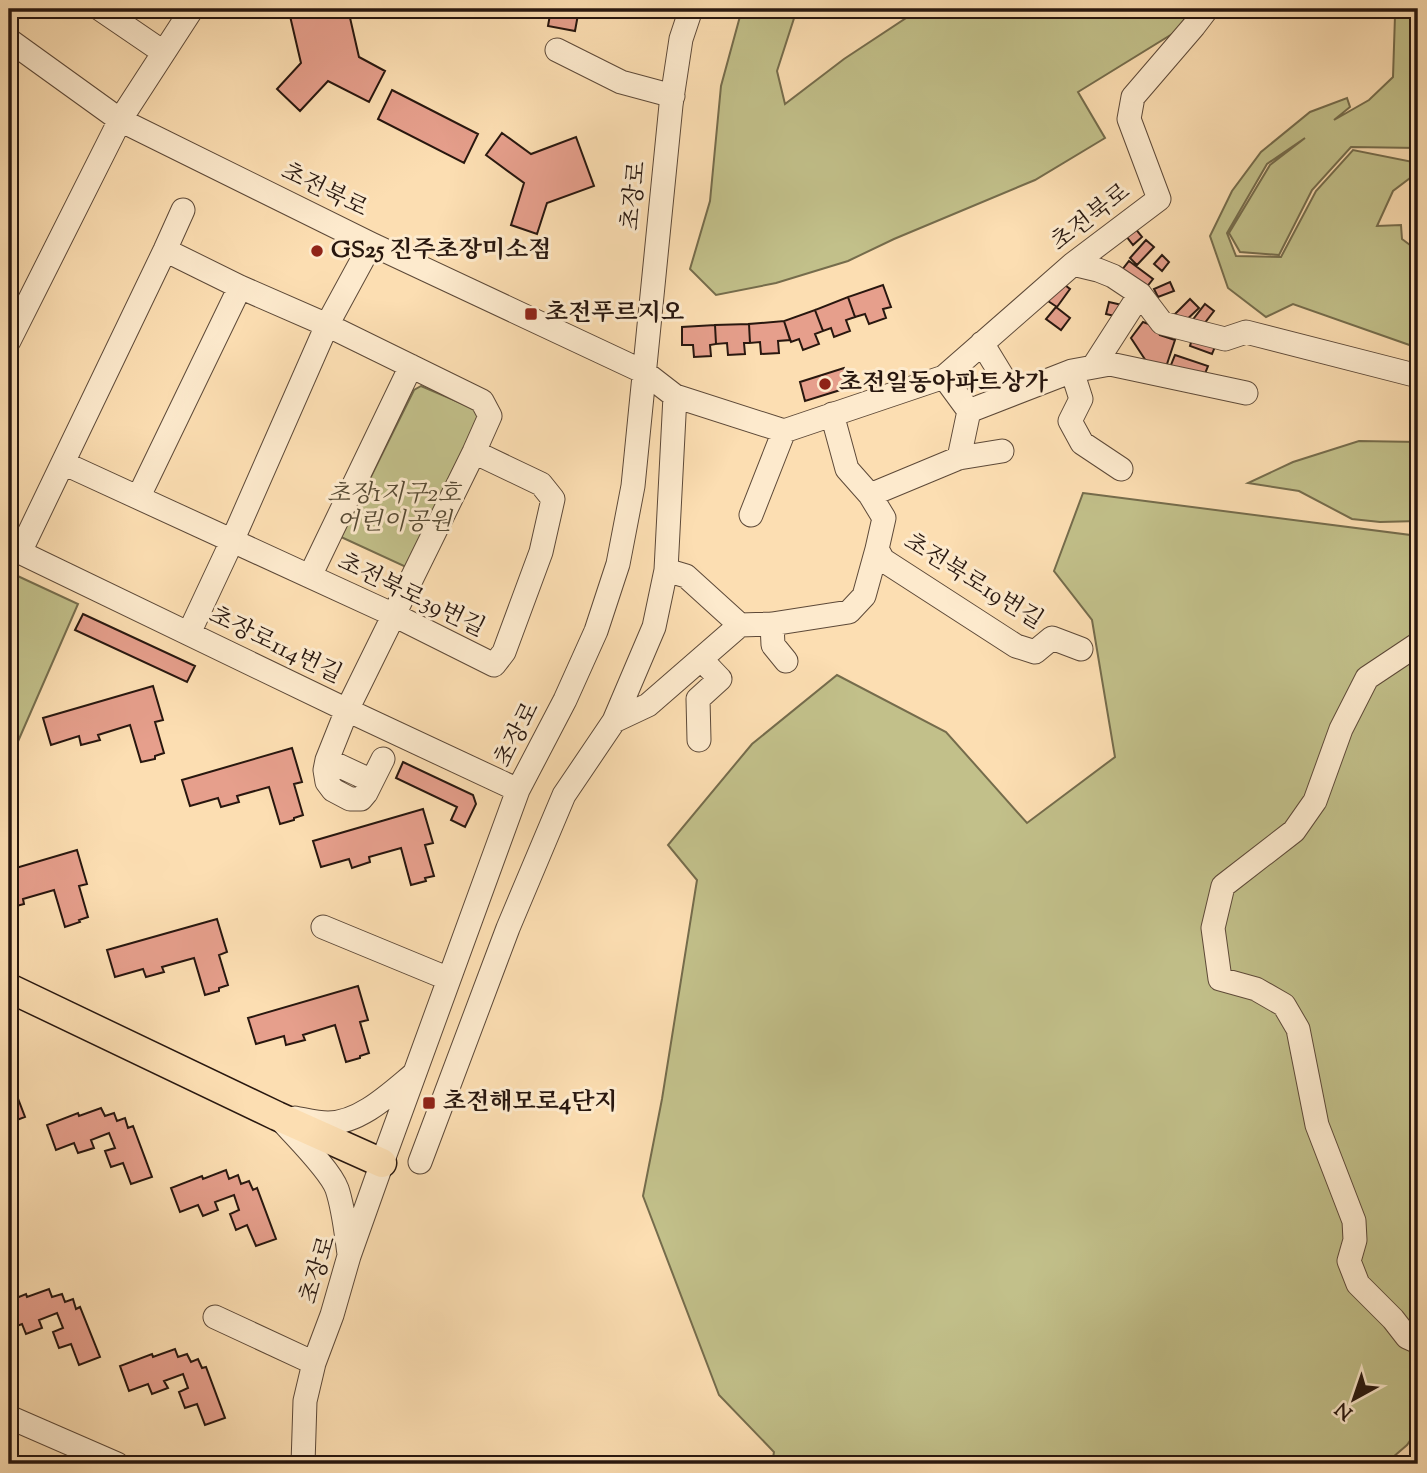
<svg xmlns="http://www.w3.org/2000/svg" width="1427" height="1473" viewBox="0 0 1427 1473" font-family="'Sorts Mill Goudy','Noto Serif KR',serif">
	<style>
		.green { fill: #c2c08a; stroke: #756c4c; stroke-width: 2 }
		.building { fill: #e69f8c; stroke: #28170f; stroke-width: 2 }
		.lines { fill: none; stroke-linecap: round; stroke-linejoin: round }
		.minor-casing { stroke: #5d4938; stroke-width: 25 }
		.major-casing { stroke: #28170f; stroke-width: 31 }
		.minor { stroke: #fdeacd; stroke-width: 23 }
		.major { stroke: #fcdeb2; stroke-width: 28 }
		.poi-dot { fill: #8f2418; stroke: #fdeacd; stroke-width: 2.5 }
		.labels { text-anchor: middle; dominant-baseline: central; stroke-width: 6; stroke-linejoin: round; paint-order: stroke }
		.street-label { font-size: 24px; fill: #28170f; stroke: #fdeacd }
		.poi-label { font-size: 24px; font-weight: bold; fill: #28170f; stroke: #fdeacd; text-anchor: start }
		.park-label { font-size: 24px; font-style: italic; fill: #564a34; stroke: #fdeacd }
	</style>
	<rect width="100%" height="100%" fill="#fcdeb2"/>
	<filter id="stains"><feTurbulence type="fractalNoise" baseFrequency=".00286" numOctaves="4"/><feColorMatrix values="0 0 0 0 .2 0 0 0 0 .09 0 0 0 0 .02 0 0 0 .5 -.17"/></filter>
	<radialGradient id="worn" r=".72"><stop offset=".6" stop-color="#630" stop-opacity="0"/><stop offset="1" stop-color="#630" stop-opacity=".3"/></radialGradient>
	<path class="green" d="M742 9H797L777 71 785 104 844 59 912 14 914 9H1195L1177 31 1078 92 1105 138 1035 180 894 239 848 261 776 283 716 295 690 269 710 201 721 86Z
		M1398 9H1418V148L1351 147 1312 190 1279 255 1240 252 1229 233 1270 165 1305 138 1267 164 1227 233 1236 256 1281 257 1316 191 1353 150 1418 163V172L1393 191 1377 226 1401 225 1402 239 1418 251V348L1293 304 1266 317 1228 288 1210 236 1232 191 1261 152 1310 112 1347 98 1350 107 1334 120 1369 100 1393 77 1395 16Z
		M421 386 475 409 479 417 406 567 341 537 414 390Z
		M1359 441 1418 442V521L1380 522 1352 519 1299 491 1248 483 1293 462Z
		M1083 493 1418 536V1429L1407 1445 1385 1464H772L774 1452 719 1395 643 1196 662 1099 697 880 668 845 752 744 837 675 946 732 1027 823 1115 757 1092 620 1054 571Z
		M9 572 78 604 9 762Z"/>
	<path class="building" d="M321 9H348L359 57 385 71 369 102 328 81 300 111 277 89 301 63 290 16Z
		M551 9H579L575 31 548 26Z
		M392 90 478 134 464 163 378 119Z
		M502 133 531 154 576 137 594 186 547 203 537 234 511 225 524 183 486 155Z
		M1126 217 1142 237 1133 245 1123 232Z
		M1146 240 1154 247 1137 265 1130 258Z
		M1162 255 1169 262 1162 271 1154 264Z
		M1129 261 1153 279 1142 293 1118 275Z
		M1061 282 1070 289 1057 307 1048 301Z
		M1170 282 1174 291 1158 297 1154 289Z
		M883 285 891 307 883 309 886 318 869 324 865 314 855 317 848 297Z
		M848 297 855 317 846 320 850 331 834 337 831 328 823 331 815 310Z
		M1190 299 1199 308 1180 326 1172 317Z
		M1109 302 1135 308 1132 320 1106 314Z
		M1205 304 1214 311 1200 329 1191 322Z
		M1056 307 1070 318 1061 330 1046 319Z
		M815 310 823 331 815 334 819 344 803 350 799 339 791 342 784 321Z
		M784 321 790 340 778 341 779 353 761 354 760 342 750 343 749 324Z
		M1143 322 1162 329 1160 335 1175 340 1166 367 1146 361 1131 338Z
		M749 324 750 343H744L745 354 728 355 727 343 716 344 715 325Z
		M715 325 716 344 710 345 711 356 694 357 693 345H682V327Z
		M1193 336 1216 344 1212 354 1190 346Z
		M1175 355 1208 366 1202 381 1169 370Z
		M844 368 850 387 805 401 800 382Z
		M83 614 195 666 187 682 75 630Z
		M153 686 163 720 155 722 164 753 155 756V759L141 762 130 725 98 735 100 740 81 745 79 736 51 745 43 718Z
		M292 748 302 782 294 784 303 815 294 818V820L280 824 269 787 237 796 239 802 221 807 218 798 190 806 182 780Z
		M403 762 473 795 476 804 465 827 451 820 457 807 396 778Z
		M423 809 433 843 425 845 434 876 425 878 426 881 411 885 401 848 369 857 370 862 352 868 349 859 321 867 313 841Z
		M77 850 87 884 79 886 88 917 79 920 80 922 65 927 54 890 23 899 24 904 9 908V870Z
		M217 919 227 952 219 955 228 985 219 988V991L205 995 194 958 162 967 164 972 146 977 143 969 115 977 107 950Z
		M358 986 368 1020 360 1022 369 1053 360 1056V1058L346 1062 335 1025 303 1035 305 1040 286 1045 284 1036 256 1044 248 1018Z
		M9 1075 25 1117 9 1123Z
		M101 1108 105 1116 114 1113 117 1121 125 1118 128 1128 133 1126 152 1177 131 1184 123 1163 111 1167 105 1151 115 1148 109 1133 91 1140 94 1148 78 1153 74 1143 56 1150 47 1125 78 1113 79 1116Z
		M226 1170 229 1179 238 1175 241 1184 249 1181 253 1190 257 1188 276 1239 256 1246 247 1225 236 1230 230 1214 239 1210 234 1195 215 1202 218 1210 203 1216 198 1205 180 1212 171 1188 202 1176 203 1179Z
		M49 1289 52 1297 62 1294 65 1302 73 1299 76 1309 80 1307 100 1357 79 1365 71 1344 59 1348 53 1332 63 1328 57 1313 39 1320 42 1328 26 1334 22 1324 9 1329V1301L26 1294 27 1297Z
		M175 1349 178 1357 187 1354 191 1362 198 1359 202 1368 206 1367 225 1418 205 1425 197 1404 185 1408 179 1392 188 1388 183 1374 164 1381 168 1388 152 1394 148 1384 129 1391 120 1366 152 1354 153 1357Z"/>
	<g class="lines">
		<defs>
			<path id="minor" d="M100 9 163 52
				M9 40 120 120 371 244 644 372 675 396 784 431 944 377 1073 264 1159 199 1129 119 1133 97 1194 26 1207 9
				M557 50 621 82 673 96
				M165 250 240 287 327 325 482 401 490 416 474 452 347 710 327 760 325 770 327 782 333 790 350 799H361L366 793 383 759
				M1073 264 1098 270 1113 276 1140 294 1162 323 1225 339 1246 332 1418 376
				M9 341 120 120 192 9
				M982 343 1007 384
				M1093 367 1140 294
				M1072 371 1081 399 1070 421 1082 443 1121 469
				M944 377 969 411 1072 371 1110 364 1246 393
				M832 414 847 469 870 495 884 518 877 549 883 560 1016 646 1035 652 1052 638 1081 649
				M959 458 969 411
				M63 463 394 615 494 665 504 652 541 552 553 499 541 484 474 452
				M870 495 959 458 1002 451
				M139 496 240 287
				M751 515 784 431
				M9 547 347 710 518 790
				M20 552 165 250 183 210
				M666 570 686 576 740 625
				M310 576 411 366
				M772 624 773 645 786 661
				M189 633 233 539 327 325 371 244
				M1418 644 1367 678 1341 729 1315 801 1294 831 1223 886 1213 928 1220 979 1256 989 1284 1005 1298 1029 1317 1125 1354 1221 1355 1240 1349 1261 1358 1284 1393 1319 1407 1337 1418 1342
				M614 721 648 705 740 625 772 624 849 612 864 596 877 549
				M699 740 698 699 720 679 701 659
				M327 760 372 781
				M323 927 449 979
				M295 1118C306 1120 318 1123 328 1123 360 1123 391 1093 414 1074
				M282 1121C296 1137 330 1170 337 1189 344 1210 346 1233 349 1254
				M420 1162 508 928 564 795 614 721 654 627 666 570 675 396
				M215 1317 314 1363
				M9 1417 117 1464
				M303 1464 305 1401 314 1363 332 1315 349 1256 382 1163 518 790 565 700 596 631 618 564 633 486 671 105 681 39 691 9"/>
			<path id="major" d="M9 988 277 1116 382 1163"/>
		</defs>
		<use href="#minor" class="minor-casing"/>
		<use href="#major" class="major-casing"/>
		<use href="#minor" class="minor"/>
		<use href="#major" class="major"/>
	</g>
	<g class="poi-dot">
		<circle cx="317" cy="251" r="7"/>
		<rect x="524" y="307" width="14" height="14" rx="3.5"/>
		<circle cx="825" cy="384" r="7"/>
		<rect x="422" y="1096" width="14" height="14" rx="3.5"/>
	</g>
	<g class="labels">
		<g class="street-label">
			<text transform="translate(324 191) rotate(26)">초전북로</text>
			<text transform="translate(635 196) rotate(-84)">초장로</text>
			<text transform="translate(1091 218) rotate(-38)">초전북로</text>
			<text transform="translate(973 582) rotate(32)">초전북로19번길</text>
			<text transform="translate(411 596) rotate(26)">초전북로39번길</text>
			<text transform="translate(275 646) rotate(26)">초장로114번길</text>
			<text transform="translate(518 735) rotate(-63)">초장로</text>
			<text transform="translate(319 1270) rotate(-73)">초장로</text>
		</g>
		<g class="poi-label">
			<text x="331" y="251">GS25 진주초장미소점</text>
			<text x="545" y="314">초전푸르지오</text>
			<text x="839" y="384">초전일동아파트상가</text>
			<text x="443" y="1103">초전해모로4단지</text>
		</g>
		<g class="park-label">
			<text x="394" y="495">초장1지구2호<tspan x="394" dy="28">어린이공원</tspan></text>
		</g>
	</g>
	<rect width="1427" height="1473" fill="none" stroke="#fcdeb2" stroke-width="35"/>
	<rect x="10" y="10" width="1406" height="1452" fill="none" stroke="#28170f" stroke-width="3.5"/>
	<rect x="18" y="18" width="1392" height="1438" fill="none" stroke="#28170f" stroke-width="2"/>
	<g transform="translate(1354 1399) rotate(220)" stroke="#fdeacd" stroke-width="5" paint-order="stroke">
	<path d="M0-5L12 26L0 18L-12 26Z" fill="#28170f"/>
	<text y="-10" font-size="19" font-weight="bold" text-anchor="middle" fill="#28170f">N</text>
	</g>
	<rect width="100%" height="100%" filter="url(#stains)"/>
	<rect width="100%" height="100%" fill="url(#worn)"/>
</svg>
